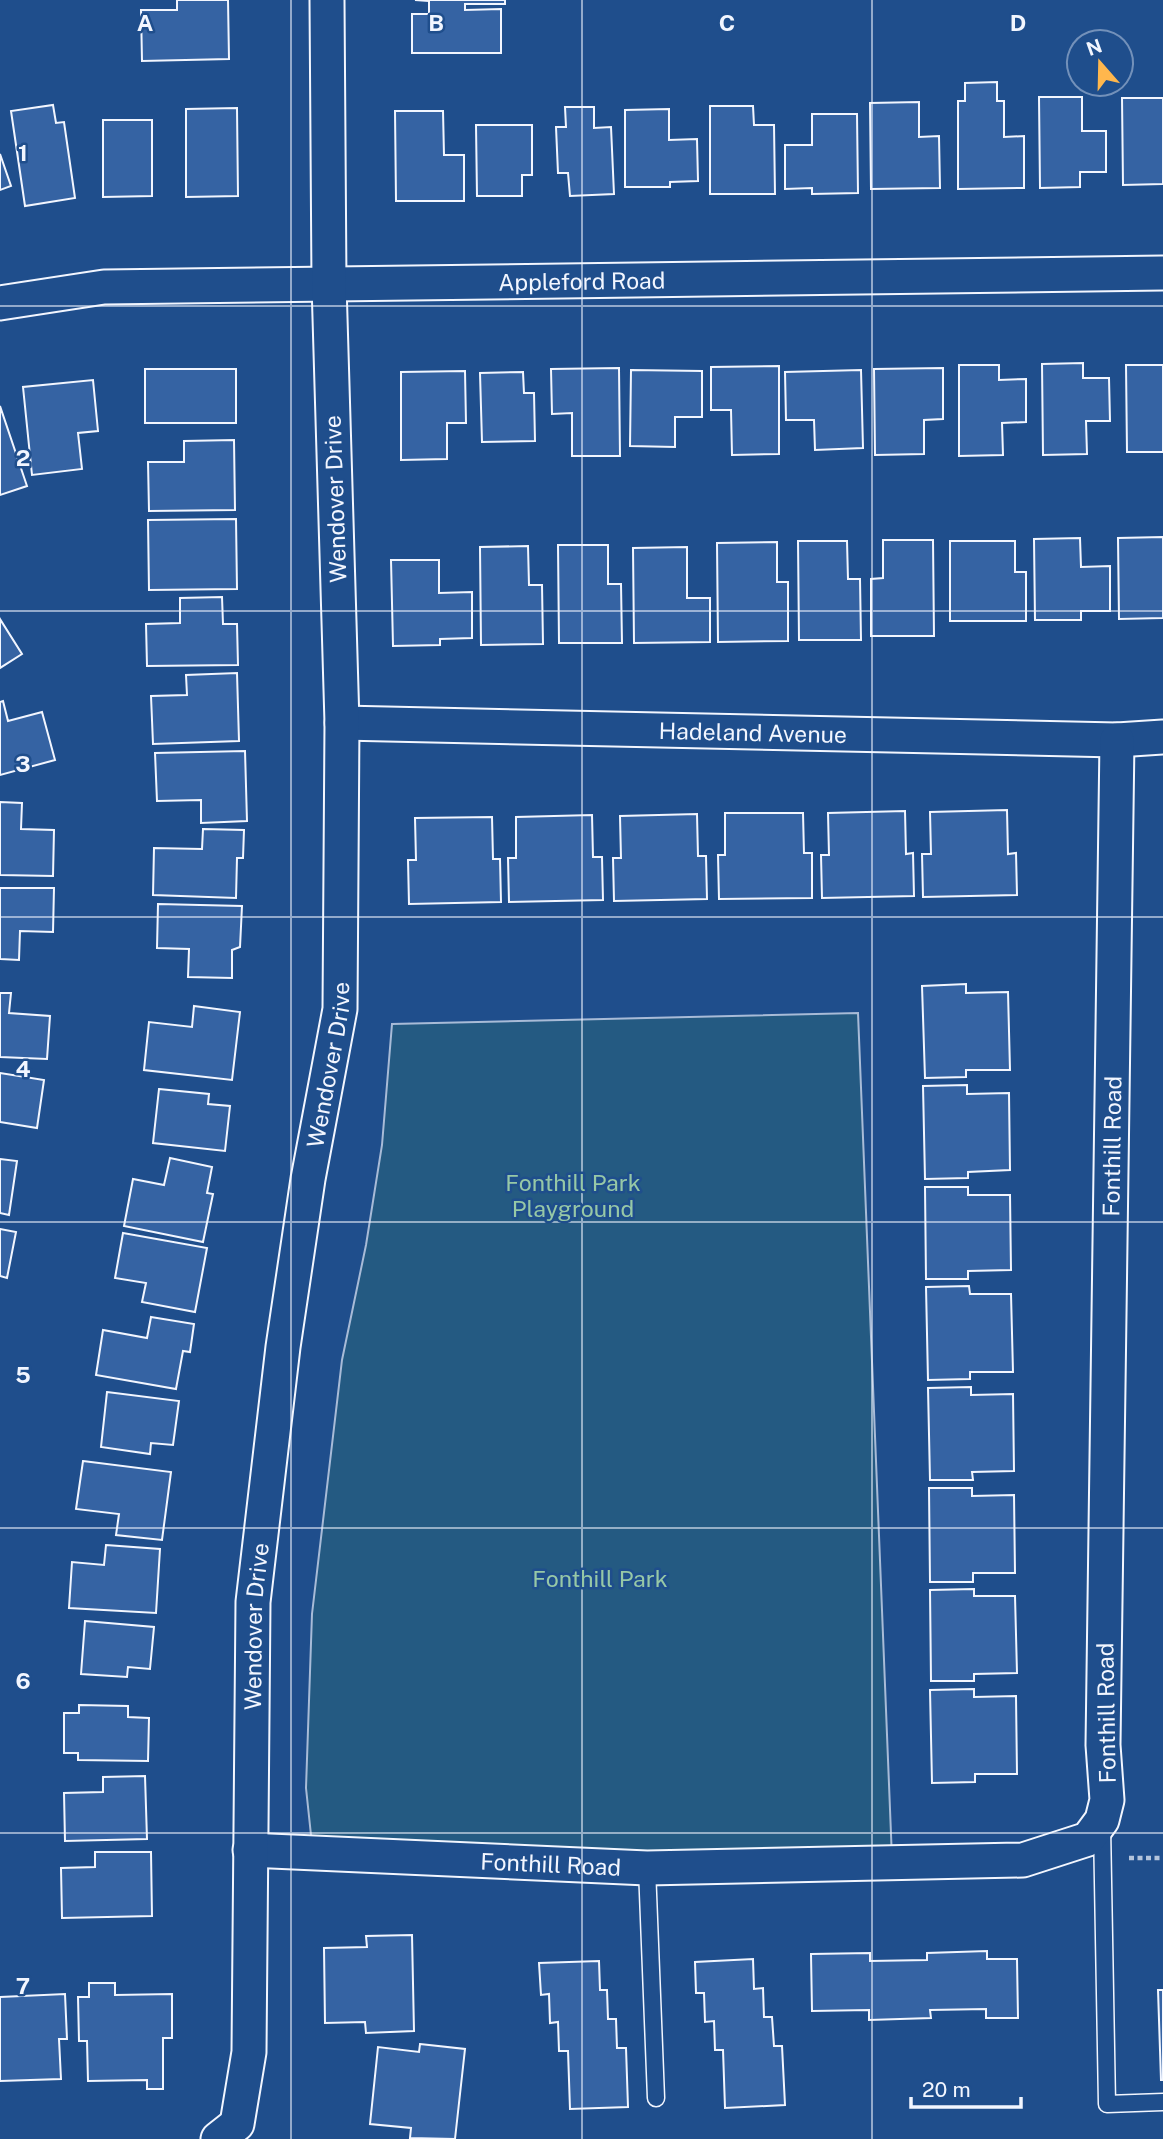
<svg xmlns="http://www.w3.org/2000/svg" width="1163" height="2139" viewBox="0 0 1163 2139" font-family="'Public Sans',sans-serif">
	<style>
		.green { fill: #245a82; stroke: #a8bbd7; stroke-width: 2 }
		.building { fill: #3563a3; stroke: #f2f6ff; stroke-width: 2 }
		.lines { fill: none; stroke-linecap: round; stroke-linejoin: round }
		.service-casing { stroke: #f2f6ff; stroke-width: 19 }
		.minor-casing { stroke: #f2f6ff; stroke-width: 37 }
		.path { stroke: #b3c4dc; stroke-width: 4.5; stroke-dasharray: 5 3.5; stroke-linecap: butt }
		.service { stroke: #1f4e8c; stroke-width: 16 }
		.minor { stroke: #1f4e8c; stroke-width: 33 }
		.grid { fill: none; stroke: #f2f6ff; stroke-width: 2; stroke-opacity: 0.55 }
		.labels { text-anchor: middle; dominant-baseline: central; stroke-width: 5; stroke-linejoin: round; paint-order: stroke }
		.street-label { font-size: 23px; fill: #f2f6ff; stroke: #1f4e8c }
		.park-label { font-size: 23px; fill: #97c8a6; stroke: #1f4e8c }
		.grid-label { font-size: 23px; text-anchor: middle; font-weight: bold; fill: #f2f6ff; stroke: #1f4e8c; stroke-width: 5; stroke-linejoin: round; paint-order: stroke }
	</style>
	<rect width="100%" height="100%" fill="#1f4e8c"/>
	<path class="green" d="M858 1013 892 1859 336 1858 311 1835 306 1788 312 1614 342 1360 366 1245 382 1145 392 1024Z"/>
	<path class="building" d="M177 0H228L229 59 142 61 141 10H177Z
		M415 0H505V4H465V10L501 9V53H412V14H429V1Z
		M997 82V101H1004V137L1024 136V188L958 189V101H965V83Z
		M1039 97H1082V131H1106V172H1080V187L1040 188Z
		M1122 98H1163V184L1123 185Z
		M919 102V137L939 136 940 188 871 189 870 103Z
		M53 105 56 123 64 122 75 198 25 206 11 111Z
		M710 106H753L754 125H774L775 194H710Z
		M565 107H594V128L611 127 614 194 570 196 568 173H558L556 127H566Z
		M237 108 238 196 186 197V109Z
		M669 109V140L697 139 698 181 670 182V187H625V110Z
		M395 111H443L444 155H464V201H396Z
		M812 114H857L858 193 812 194V188L785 189V145H812Z
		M103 120H152V196L103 197Z
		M476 125H532V175H522V196H477Z
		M0 154 11 186 0 190Z
		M1083 363V378H1109L1110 421H1086L1087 454 1043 455 1042 364Z
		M959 365H999V380L1026 379V422L1002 423 1003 455 959 456Z
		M1126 365H1163V452H1127Z
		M779 366V454L732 455 731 410H711V367Z
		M619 368 620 456H572V413L552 414 551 369Z
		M943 368V419L924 420V454L875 455 874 369Z
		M145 369H236V423H145Z
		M631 370 702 371V417H675V447L630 446Z
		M861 370 863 448 815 450 814 420H786L785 372Z
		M465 371 466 423H447V459L401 460V372Z
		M523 372 524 393H534L535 441 482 442 480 373Z
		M93 380 98 431 78 433 82 469 32 475 23 387Z
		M0 406 27 486 0 495Z
		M234 440 235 510 149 511 148 462H184V441Z
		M236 519 237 589 149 590 148 520Z
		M1163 537V618L1119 619 1118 538Z
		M1080 538 1081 567 1110 566V611H1081V620H1035L1034 539Z
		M883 540H933L934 636H871V579L883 578Z
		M798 541H847L848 579H860L861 640H799Z
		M950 541H1015V572H1026V621H950Z
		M777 542V582H788V641L718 642 717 543Z
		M558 545H608V584H621L622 643H559Z
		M528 546 529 585H542L543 644 481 645 480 547Z
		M687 547V598H710V642L634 643 633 548Z
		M391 560H439V593L472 592V638L440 639V645L393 646Z
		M222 597 223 624H237L238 665 147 666 146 624 180 623V598Z
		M0 619 22 654 0 668Z
		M237 673 239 741 153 744 151 696 187 695 186 675Z
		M3 701 8 721 42 712 55 760 0 775V702Z
		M245 751 247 821 201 823V800L157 801 155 753Z
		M0 802 22 803 21 829 54 830 53 876 0 875Z
		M1007 810 1008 854 1016 853 1017 895 923 897 922 854H931L930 812Z
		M905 811 906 854 913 853 914 896 822 898 821 855H829L828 813Z
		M725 813H803L804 853H812V898L719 899 718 855H725Z
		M697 814 698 856H706L707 899 614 901 613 858H621L620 816Z
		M592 815 593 857H602L603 900 509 902 508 858H516V817Z
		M492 817 493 859H500L501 902 409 904 408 860H416L415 818Z
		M203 829 244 830 243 858H237L236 898 153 895 154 848 202 849Z
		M0 888H54L53 932 20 931 19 960 0 959Z
		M158 904 242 906 240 947 232 950V978L188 977 189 949 157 948Z
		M966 984V993L1008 992 1010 1070H966V1077L925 1078 922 986Z
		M0 993H11L9 1013 50 1016 47 1059 0 1057Z
		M194 1006 240 1012 232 1080 144 1070 149 1022 192 1027Z
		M0 1073 44 1080 37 1128 0 1122Z
		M967 1085V1094L1009 1093 1010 1170 968 1172V1178L925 1179 923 1086Z
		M159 1089 209 1094 208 1104 230 1106 225 1151 153 1143Z
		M170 1158 212 1167 207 1193 213 1194 203 1242 124 1226 133 1179 164 1185Z
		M0 1159 17 1161 9 1215 0 1213Z
		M925 1187H968V1195H1010L1011 1270 968 1271V1279H926Z
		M0 1229 16 1232 7 1278 0 1276Z
		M123 1233 207 1248 195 1312 142 1302 146 1283 115 1278Z
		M969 1286 970 1294H1011L1013 1372H970V1379L928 1380 926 1287Z
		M151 1317 194 1324 190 1352 183 1351 176 1389 96 1375 103 1330 147 1338Z
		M971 1387V1395L1013 1394 1014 1471 972 1472 973 1480H930L928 1388Z
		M107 1392 179 1401 173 1445 151 1443 150 1454 101 1447Z
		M83 1461 171 1472 162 1540 116 1535 119 1514 76 1509Z
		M929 1488H972V1496L1014 1495 1015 1573H973V1582H930Z
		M106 1545 160 1549 156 1613 69 1608 72 1562 104 1565Z
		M974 1589V1596H1015L1017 1673 974 1674V1681H931L930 1590Z
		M85 1621 154 1627 150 1669 128 1667 127 1677 81 1674Z
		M974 1689V1697L1016 1696 1017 1774H975V1782L932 1783 930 1690Z
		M79 1705 128 1706V1717L149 1718 148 1761 78 1760V1753H64V1713H79Z
		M145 1776 147 1839 65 1841 64 1793 103 1792V1777Z
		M95 1852H151L152 1916 62 1918 61 1868 95 1867Z
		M412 1935 414 2031 366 2033 365 2022 325 2023 324 1948 367 1947 366 1936Z
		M987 1951V1959H1017L1018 2018H986V2009L930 2010 931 2018 869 2020V2010L812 2011 811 1954 870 1953V1961L927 1960V1953Z
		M753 1959 754 1989 763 1988 764 2017H772L774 2046H782L785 2105 725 2108 723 2050H715L714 2021 705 2022 704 1993H696L695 1962Z
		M599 1961 600 1990H607L608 2019H616L617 2048H626L628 2107 570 2109 568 2051H559L558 2022 550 2023 549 1994 541 1995 539 1963Z
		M89 1983H115V1995L172 1994V2038H163V2089H147V2080L88 2081 87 2041H79L78 1997H89Z
		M1158 1990H1163V2080H1161Z
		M65 1994 67 2039H59L61 2079 0 2081V1997Z
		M420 2044 465 2049 455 2139 410 2138 411 2128 370 2124 378 2047 419 2052Z"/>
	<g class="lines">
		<defs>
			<path id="service" d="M1102 1826 1107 2104 1163 2102
				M647 1868 656 2098"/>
			<g id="minor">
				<path id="s1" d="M0 303 104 287 1163 273"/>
				<path id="s2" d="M342 723 1117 740 1163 737"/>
				<path id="s3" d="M250 1850 647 1868 1023 1860 1088 1839 1102 1820 1107 1800 1103 1745 1117 740"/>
				<path id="s4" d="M218 2139 237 2124 249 2052 253 1602 283 1347 308 1179 340 1009 342 723 329 284 327 0"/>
			</g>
		</defs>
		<use href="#service" class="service-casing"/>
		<use href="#minor" class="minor-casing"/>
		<path class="path" d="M1129 1858H1163"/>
		<use href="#service" class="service"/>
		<use href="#minor" class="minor"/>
	</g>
	<path class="grid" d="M291 0V2139M582 0V2139M872 0V2139M0 306H1163M0 611H1163M0 917H1163M0 1222H1163M0 1528H1163M0 1833H1163"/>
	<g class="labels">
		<g class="street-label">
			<text stroke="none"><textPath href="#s1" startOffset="583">Appleford Road</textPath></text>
			<text transform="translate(335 499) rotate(-92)">Wendover Drive</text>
			<text stroke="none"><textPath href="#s2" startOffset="411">Hadeland Avenue</textPath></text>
			<text stroke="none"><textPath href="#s4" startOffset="1090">Wendover Drive</textPath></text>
			<text stroke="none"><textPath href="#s3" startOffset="1540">Fonthill Road</textPath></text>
			<text stroke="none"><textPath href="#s4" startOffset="523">Wendover Drive</textPath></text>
			<text transform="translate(1106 1713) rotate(-91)">Fonthill Road</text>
			<text stroke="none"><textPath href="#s3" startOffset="301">Fonthill Road</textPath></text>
		</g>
		<g class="park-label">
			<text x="573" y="1182">Fonthill Park<tspan x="573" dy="26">Playground</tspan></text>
			<text x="600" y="1578">Fonthill Park</text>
		</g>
	</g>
	<g class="grid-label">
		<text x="145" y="31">A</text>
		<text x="436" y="31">B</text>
		<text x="727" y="31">C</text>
		<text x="1018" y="31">D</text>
		<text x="23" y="161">1</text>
		<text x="23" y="466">2</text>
		<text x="23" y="772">3</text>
		<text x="23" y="1077">4</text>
		<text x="23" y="1383">5</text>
		<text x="23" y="1689">6</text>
		<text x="23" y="1994">7</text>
	</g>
	<g transform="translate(1100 63) rotate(340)"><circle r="33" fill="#1f4e8c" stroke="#7391ba" stroke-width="2"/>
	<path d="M0-5L12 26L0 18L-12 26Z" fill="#ffb74d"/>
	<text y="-10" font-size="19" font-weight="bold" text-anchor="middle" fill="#f2f6ff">N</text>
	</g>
	<path d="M911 2097v10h110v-10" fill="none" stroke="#f2f6ff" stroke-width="3.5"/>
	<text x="922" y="2097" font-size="21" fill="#f2f6ff" stroke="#1f4e8c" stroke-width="5" paint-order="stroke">20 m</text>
</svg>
